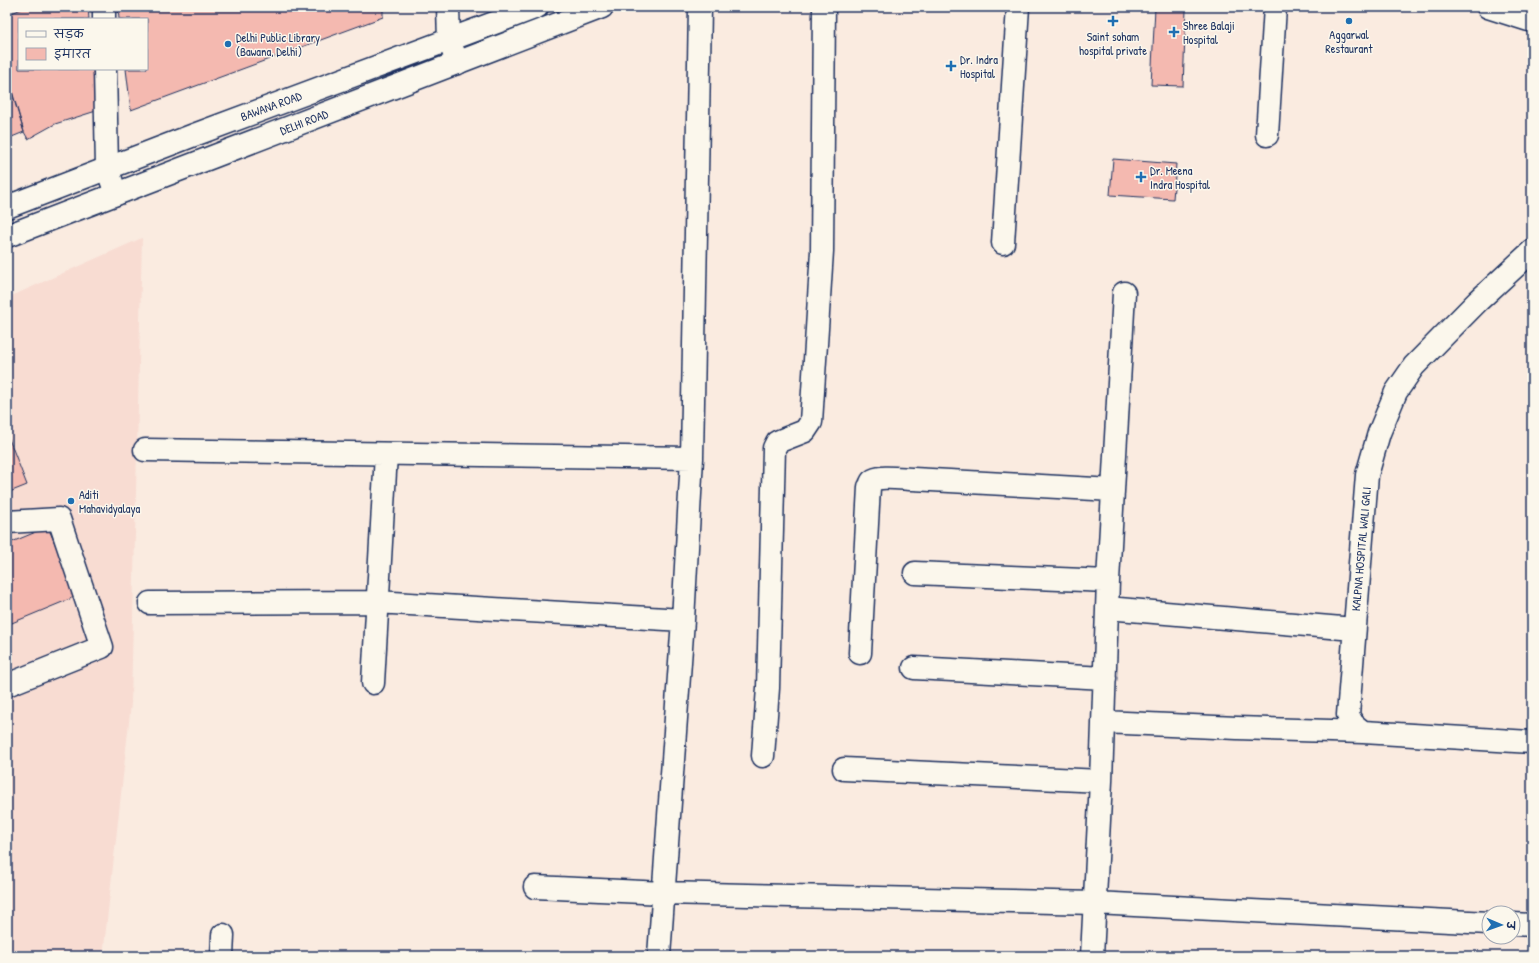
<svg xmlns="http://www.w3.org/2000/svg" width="1539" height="963" viewBox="0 0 1539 963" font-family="'Patrick Hand','Playpen Sans Deva',sans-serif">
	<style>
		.built { fill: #f8dcd2 }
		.building { fill: #f4b9b0; stroke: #1b2f5e }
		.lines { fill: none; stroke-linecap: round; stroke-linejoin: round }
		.minor-casing { stroke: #1b2f5e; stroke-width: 25 }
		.primary-casing { stroke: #1b2f5e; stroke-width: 25 }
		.minor { stroke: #fbf7ec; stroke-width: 22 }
		.primary { stroke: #fbf7ec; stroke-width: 22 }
		.poi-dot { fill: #1f6fb2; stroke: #fbf7ec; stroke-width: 1.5 }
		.labels { text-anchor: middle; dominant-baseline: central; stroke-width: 3; stroke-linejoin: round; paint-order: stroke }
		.poi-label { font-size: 12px; fill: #1b2f5e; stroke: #fbf7ec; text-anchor: start }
		.street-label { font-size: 12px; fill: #1b2f5e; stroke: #fbf7ec }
	</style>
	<rect width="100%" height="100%" fill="#faebe0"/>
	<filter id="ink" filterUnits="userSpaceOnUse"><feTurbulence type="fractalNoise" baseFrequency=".025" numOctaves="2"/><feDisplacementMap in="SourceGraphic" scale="8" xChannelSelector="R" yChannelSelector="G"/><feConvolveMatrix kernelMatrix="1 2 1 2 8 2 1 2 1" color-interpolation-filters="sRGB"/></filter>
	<g filter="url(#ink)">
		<path class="built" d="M142 238 131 704 103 956H7V298Z"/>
		<path class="building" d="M26 7H88L89 19H19V69H93L96 111 55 124 28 139 24 132 7 74V15Z
			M118 7H383V17L131 110 126 69H147V19H119Z
			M1155 8 1186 10 1183 86 1151 85Z
			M7 77 24 132 7 139Z
			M1113 159 1176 164 1173 199 1110 195Z
			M7 434 27 485 7 493Z
			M48 527 77 596 7 625V544Z"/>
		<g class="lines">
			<defs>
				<path id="minor" d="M104 7V19
					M448 7 449 41 458 63
					M105 69 107 168 116 194
					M1267 135 1275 7
					M1003 243 1018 7
					M1532 251 1478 301 1414 366 1396 392 1379 433 1367 475 1348 715 1353 724 1363 732 1532 742
					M145 450 692 458
					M7 522 59 519 102 647 7 685
					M915 573 1108 581
					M150 603 376 602 683 620
					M1107 608 1354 629
					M860 653 869 487C870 486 871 482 872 481 878 475 904 479 913 479L1113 490
					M914 668 1105 678
					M373 683 386 454
					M1103 722 1237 728 1363 732
					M763 756 768 688 774 448 777 442 805 431 811 422 822 251 824 7
					M844 769 1101 781
					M535 887 664 893 1095 903 1489 923
					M1513 924 1532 925
					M222 956 223 935
					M659 956 683 620 692 458 700 7
					M1092 956 1101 781 1108 581 1124 293"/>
				<path id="primary" d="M1488 7 1532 21
					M7 207 194 135 537 7
					M7 236 602 7"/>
			</defs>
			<use href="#minor" class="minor-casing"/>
			<use href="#primary" class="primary-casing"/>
			<use href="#minor" class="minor"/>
			<use href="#primary" class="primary"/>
		</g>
	</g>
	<g class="poi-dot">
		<path d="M1111 15h4v4h4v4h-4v4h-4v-4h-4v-4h4z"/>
		<circle cx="1349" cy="21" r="4"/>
		<path d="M1172 26h4v4h4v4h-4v4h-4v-4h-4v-4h4z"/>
		<circle cx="228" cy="44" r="4"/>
		<path d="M949 60h4v4h4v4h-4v4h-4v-4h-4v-4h4z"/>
		<path d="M1139 171h4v4h4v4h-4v4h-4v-4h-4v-4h4z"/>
		<circle cx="71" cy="501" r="4"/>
	</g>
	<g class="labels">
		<g class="poi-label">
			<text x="1183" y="25">Shree Balaji<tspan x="1183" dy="14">Hospital</tspan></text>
			<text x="1349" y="34" text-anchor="middle">Aggarwal<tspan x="1349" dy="14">Restaurant</tspan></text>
			<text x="1113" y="36" text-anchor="middle">Saint soham<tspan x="1113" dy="14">hospital private</tspan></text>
			<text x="236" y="37">Delhi Public Library<tspan x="236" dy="14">(Bawana, Delhi)</tspan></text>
			<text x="960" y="59">Dr. Indra<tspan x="960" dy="14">Hospital</tspan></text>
			<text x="1150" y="170">Dr. Meena<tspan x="1150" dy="14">Indra Hospital</tspan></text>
			<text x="79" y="494">Aditi<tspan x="79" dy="14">Mahavidyalaya</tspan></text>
		</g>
		<g class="street-label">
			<text transform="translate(271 106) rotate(-20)">BAWANA ROAD</text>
			<text transform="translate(304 122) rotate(-21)">DELHI ROAD</text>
			<text transform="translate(1361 549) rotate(-85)">KALPNA HOSPITAL WALI GALI</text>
		</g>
	</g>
	<rect width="1539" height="963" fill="none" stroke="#fbf7ec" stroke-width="24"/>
	<rect x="12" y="12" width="1515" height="939" fill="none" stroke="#1b2f5e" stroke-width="1.5" filter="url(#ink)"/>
	<rect x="18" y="18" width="130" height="52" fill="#fbf7ec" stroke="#a1a7b3"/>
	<rect x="26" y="31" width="20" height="6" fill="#fbf7ec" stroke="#a1a7b3"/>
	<text x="54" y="38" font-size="12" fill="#1b2f5e">सड़क</text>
	<rect x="26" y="48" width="20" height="12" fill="#f4b9b0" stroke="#a1a7b3"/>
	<text x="54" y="58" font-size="12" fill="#1b2f5e">इमारत</text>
	<g transform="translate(1501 925) rotate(92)"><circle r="19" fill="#fbf7ec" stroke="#a1a7b3"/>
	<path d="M0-3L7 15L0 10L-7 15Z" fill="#1f6fb2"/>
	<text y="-6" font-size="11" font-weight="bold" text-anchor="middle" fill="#1b2f5e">उ</text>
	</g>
</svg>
